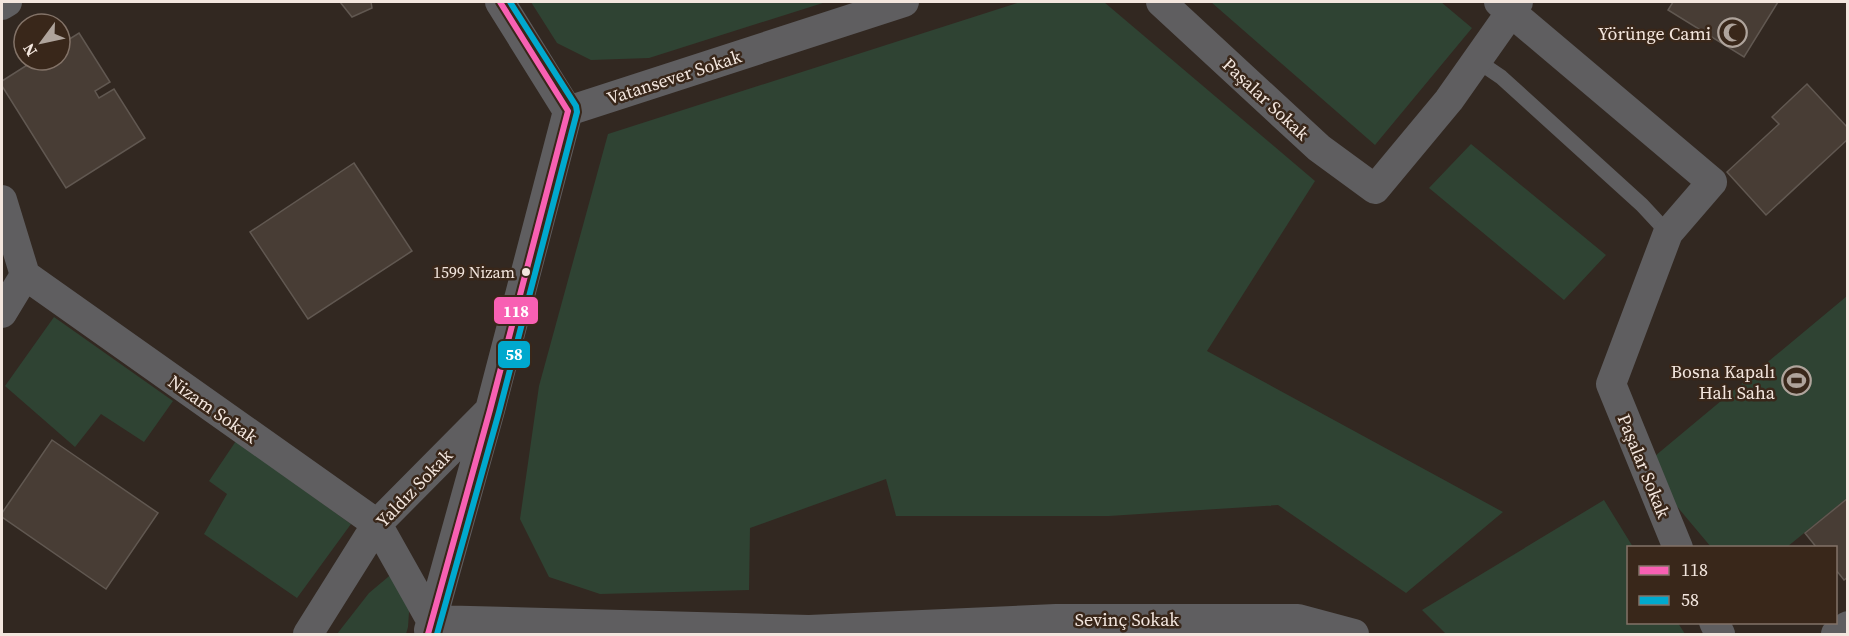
<svg xmlns="http://www.w3.org/2000/svg" width="1849" height="636" viewBox="0 0 1849 636" font-family="'Source Serif 4',serif">
	<style>
		.green { fill: #2f4333 }
		.building { fill: #483d35; stroke: #615851; stroke-width: 1.5 }
		.lines { fill: none; stroke-linecap: round; stroke-linejoin: round }
		.lane { stroke: #5f5e60; stroke-width: 15 }
		.street { stroke: #5f5e60; stroke-width: 30 }
		.bus-1-casing { stroke: #39271a; stroke-width: 10 }
		.bus-2-casing { stroke: #39271a; stroke-width: 10 }
		.bus-1 { stroke: #f860b3; stroke-width: 6 }
		.bus-2 { stroke: #00a9ce; stroke-width: 6 }
		.bus-dot { fill: #f3e6de; stroke: #39271a; stroke-width: 2 }
		.labels { text-anchor: middle; dominant-baseline: central; stroke-width: 5; stroke-linejoin: round; paint-order: stroke }
		.bus-label { font-size: 16px; fill: #f3e6de; stroke: #39271a; text-anchor: end }
		.poi-label { font-size: 18px; fill: #f3e6de; stroke: #39271a; text-anchor: end }
		.street-label { font-size: 18px; fill: #f3e6de; stroke: #39271a }
		.line-badge { stroke: #39271a; stroke-width: 2 }
		.badge-label { font-size: 16px; text-anchor: middle; font-weight: bold; fill: #fff }
	</style>
	<rect width="100%" height="100%" fill="#322821"/>
	<path class="green" d="M531 2H826L649 58 591 60 557 43Z
		M1020 2H1104L1315 181 1207 351 1503 512 1406 593 1278 505 1109 516H896L886 479 750 528 749 590 600 594 549 577 520 519 539 386 608 134Z
		M1211 2H1441L1472 28 1375 145Z
		M1471 144 1606 255 1564 300 1429 188Z
		M1847 296V498L1787 547H1711L1643 466Z
		M54 317 173 401 144 442 101 414 75 447 5 386Z
		M236 441 351 524 297 598 204 534 227 494 209 481Z
		M1604 500 1633 547 1628 548V622L1678 623 1685 634H1446L1422 610Z
		M394 572 410 597 408 627 406 634H337L369 593Z"/>
	<path class="building" d="M340 2H371L372 8 352 17Z
		M1673 2H1778L1744 57 1668 10Z
		M79 33 110 82 95 91 99 98 114 89 145 138 66 188 2 86V81L35 60H60V45Z
		M1807 84 1848 128V139L1766 215 1727 172 1779 124 1772 117Z
		M354 163 412 251 308 319 250 232Z
		M52 440 158 513 106 589 2 517V513Z
		M1848 498V577L1844 580 1836 570V548H1817L1805 533Z"/>
	<g class="lines">
		<path class="lane" d="M1476 60 1501 77 1642 205 1668 233"/>
		<path class="street" d="M500 2 568 111
			M1161 2 1319 148 1375 189 1449 100 1518 2
			M1499 2 1712 182 1668 233 1611 384 1678 548
			M2 5 7 2
			M568 111 904 2
			M2 200 25 275 377 524 431 620 809 630 1056 619H1298L1354 634
			M2 313 25 275
			M1714 622 1720 634
			M429 630 490 410 568 111
			M308 634 377 524 488 412
			M1836 634 1848 626"/>
		<defs>
			<path id="bus-1" d="M428 634 490 410 568 111 500 2"/>
			<path id="bus-2" d="M437 634 499 412 577 112 576 106 510 2"/>
		</defs>
		<use href="#bus-1" class="bus-1-casing"/>
		<use href="#bus-2" class="bus-2-casing"/>
		<use href="#bus-1" class="bus-1"/>
		<use href="#bus-2" class="bus-2"/>
	</g>
	<defs>
		<symbol id="mosque-ring" viewBox="-11 -11 22 22"><circle r="9.5" fill="#39271a" stroke="#afa49c" stroke-width="1.5"/><path d="M3.5-4.9A6 6 0 1 0 3.5 4.9A5 5 0 1 1 3.5-4.9Z" fill="#afa49c"/></symbol>
		<symbol id="stadium-ring" viewBox="-11 -11 22 22"><circle r="9.5" fill="#39271a" stroke="#afa49c" stroke-width="1.5"/><path d="M0-5a6.5 5 0 1 0 0 10a6.5 5 0 1 0 0-10ZM-3.5-1.8h7v3.6h-7Z" fill="#afa49c"/></symbol>
	</defs>
	<g fill-rule="evenodd">
		<use href="#mosque-ring" x="1716" y="16" width="33" height="33"/>
		<use href="#stadium-ring" x="1780" y="364" width="33" height="33"/>
	</g>
	<circle class="bus-dot" cx="526" cy="272" r="5"/>
	<g class="labels">
		<g class="bus-label">
			<text x="515" y="272">1599 Nizam</text>
		</g>
		<g class="poi-label">
			<text x="1711" y="33">Yörünge Cami</text>
			<text x="1775" y="371">Bosna Kapalı<tspan x="1775" dy="21">Halı Saha</tspan></text>
		</g>
		<g class="street-label">
			<text transform="translate(674 77) rotate(-18)">Vatansever Sokak</text>
			<text transform="translate(1266 99) rotate(43)">Paşalar Sokak</text>
			<text transform="translate(213 409) rotate(35)">Nizam Sokak</text>
			<text transform="translate(1644 466) rotate(68)">Paşalar Sokak</text>
			<text transform="translate(414 488) rotate(-46)">Yaldız Sokak</text>
			<text x="1127" y="619">Sevinç Sokak</text>
		</g>
	</g>
	<g class="line-badge">
		<rect x="493" y="296" width="46" height="29" rx="6" fill="#f860b3"/>
		<rect x="497" y="340" width="34" height="29" rx="6" fill="#00a9ce"/>
	</g>
	<g class="badge-label">
		<text x="516" y="317">118</text>
		<text x="514" y="360">58</text>
	</g>
	<rect width="1849" height="636" fill="none" stroke="#f3e6de" stroke-width="6"/>
	<rect x="1627" y="546" width="210" height="78" fill="#39271a" stroke="#837368" stroke-width="1.5"/>
	<rect x="1639" y="566" width="30" height="9" fill="#f860b3" stroke="#837368" stroke-width="1.5"/>
	<text x="1681" y="576" font-size="18" fill="#f3e6de">118</text>
	<rect x="1639" y="596" width="30" height="9" fill="#00a9ce" stroke="#837368" stroke-width="1.5"/>
	<text x="1681" y="606" font-size="18" fill="#f3e6de">58</text>
	<g transform="translate(42 42) rotate(237)"><circle r="28" fill="#39271a" stroke="#837368" stroke-width="1.5"/>
	<path d="M0-4.5L10 22L0 15L-10 22Z" fill="#afa49c"/>
	<text y="-9" font-size="16" font-weight="bold" text-anchor="middle" fill="#f3e6de">N</text>
	</g>
</svg>
